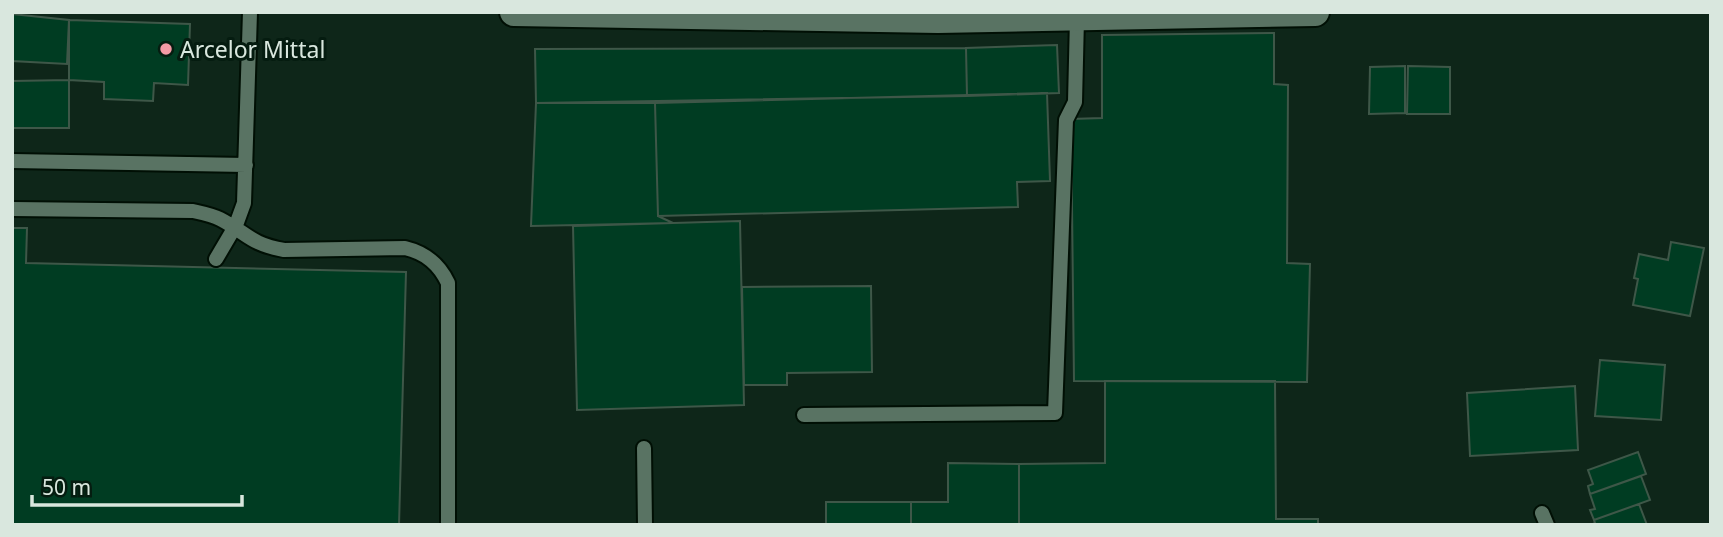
<svg xmlns="http://www.w3.org/2000/svg" width="1723" height="537" viewBox="0 0 1723 537" font-family="'Noto Sans',sans-serif">
	<style>
		.building { fill: #003c22; stroke: #3e5748; stroke-width: 2 }
		.lines { fill: none; stroke-linecap: round; stroke-linejoin: round }
		.lane-casing { stroke: #000f04; stroke-width: 18 }
		.street-casing { stroke: #000f04; stroke-width: 32 }
		.lane { stroke: #597363; stroke-width: 14 }
		.street { stroke: #597363; stroke-width: 28 }
		.poi-dot { fill: #f49aa5; stroke: #051c10; stroke-width: 2.5 }
		.labels { text-anchor: middle; dominant-baseline: central; stroke-width: 6; stroke-linejoin: round; paint-order: stroke }
		.poi-label { font-size: 23px; fill: #d9e7de; stroke: #051c10; text-anchor: start }
	</style>
	<rect width="100%" height="100%" fill="#0e2619"/>
	<path class="building" d="M12 14 69 20 67 64 12 61Z
		M69 20 190 24 188 85 154 83 153 101 104 99V82L69 80Z
		M1274 33V84L1288 85 1287 263 1310 264 1307 382 1074 381 1071 119 1102 118V35Z
		M1057 45 1059 93 967 96 966 48Z
		M966 48 967 96 536 103 535 49Z
		M1405 66V113L1369 114 1370 67Z
		M1408 66 1450 67V114H1407Z
		M69 80V128H12V81Z
		M1047 93 1050 181 1017 182 1018 207 658 216 655 103Z
		M536 103H655L658 216 673 223 531 226Z
		M740 221 744 405 577 410 573 226Z
		M12 228H27L26 263 406 272 399 525H12Z
		M1671 242 1704 248 1690 316 1633 305 1638 279 1634 278 1639 254 1668 260Z
		M871 286 872 372 787 373V385H744L742 287Z
		M1600 360 1665 365 1661 420 1595 416Z
		M1105 381H1275L1276 519H1318V525H1019V464L1105 463Z
		M1575 386 1578 450 1470 456 1467 393Z
		M1638 452 1646 474 1590 494 1588 486 1593 484 1588 470Z
		M948 463 1019 464V525H911V502H948Z
		M1641 476 1650 500 1594 520 1590 510 1595 509 1590 494Z
		M826 502H911V525H826Z
		M1639 504 1647 525H1591L1595 523 1594 520Z"/>
	<g class="lines">
		<defs>
			<path id="lane" d="M12 161 246 165
				M12 209 193 211C202 213 212 215 220 219 247 233 250 244 284 250L405 248C426 253 439 264 448 283V525
				M216 259 236 225 244 203 250 12
				M804 415 1055 413 1066 120 1075 102 1077 18
				M644 448 645 525
				M1542 513 1547 525"/>
			<path id="street" d="M514 12 938 19 1315 12"/>
		</defs>
		<use href="#lane" class="lane-casing"/>
		<use href="#street" class="street-casing"/>
		<use href="#lane" class="lane"/>
		<use href="#street" class="street"/>
	</g>
	<circle class="poi-dot" cx="166" cy="49" r="7"/>
	<g class="labels">
		<g class="poi-label">
			<text x="180" y="49">Arcelor Mittal</text>
		</g>
	</g>
	<rect width="1723" height="537" fill="none" stroke="#d9e7de" stroke-width="28"/>
	<path d="M32 495v10h210v-10" fill="none" stroke="#d9e7de" stroke-width="3.5"/>
	<text x="42" y="495" font-size="21" fill="#d9e7de" stroke="#051c10" stroke-width="5" paint-order="stroke">50 m</text>
</svg>
